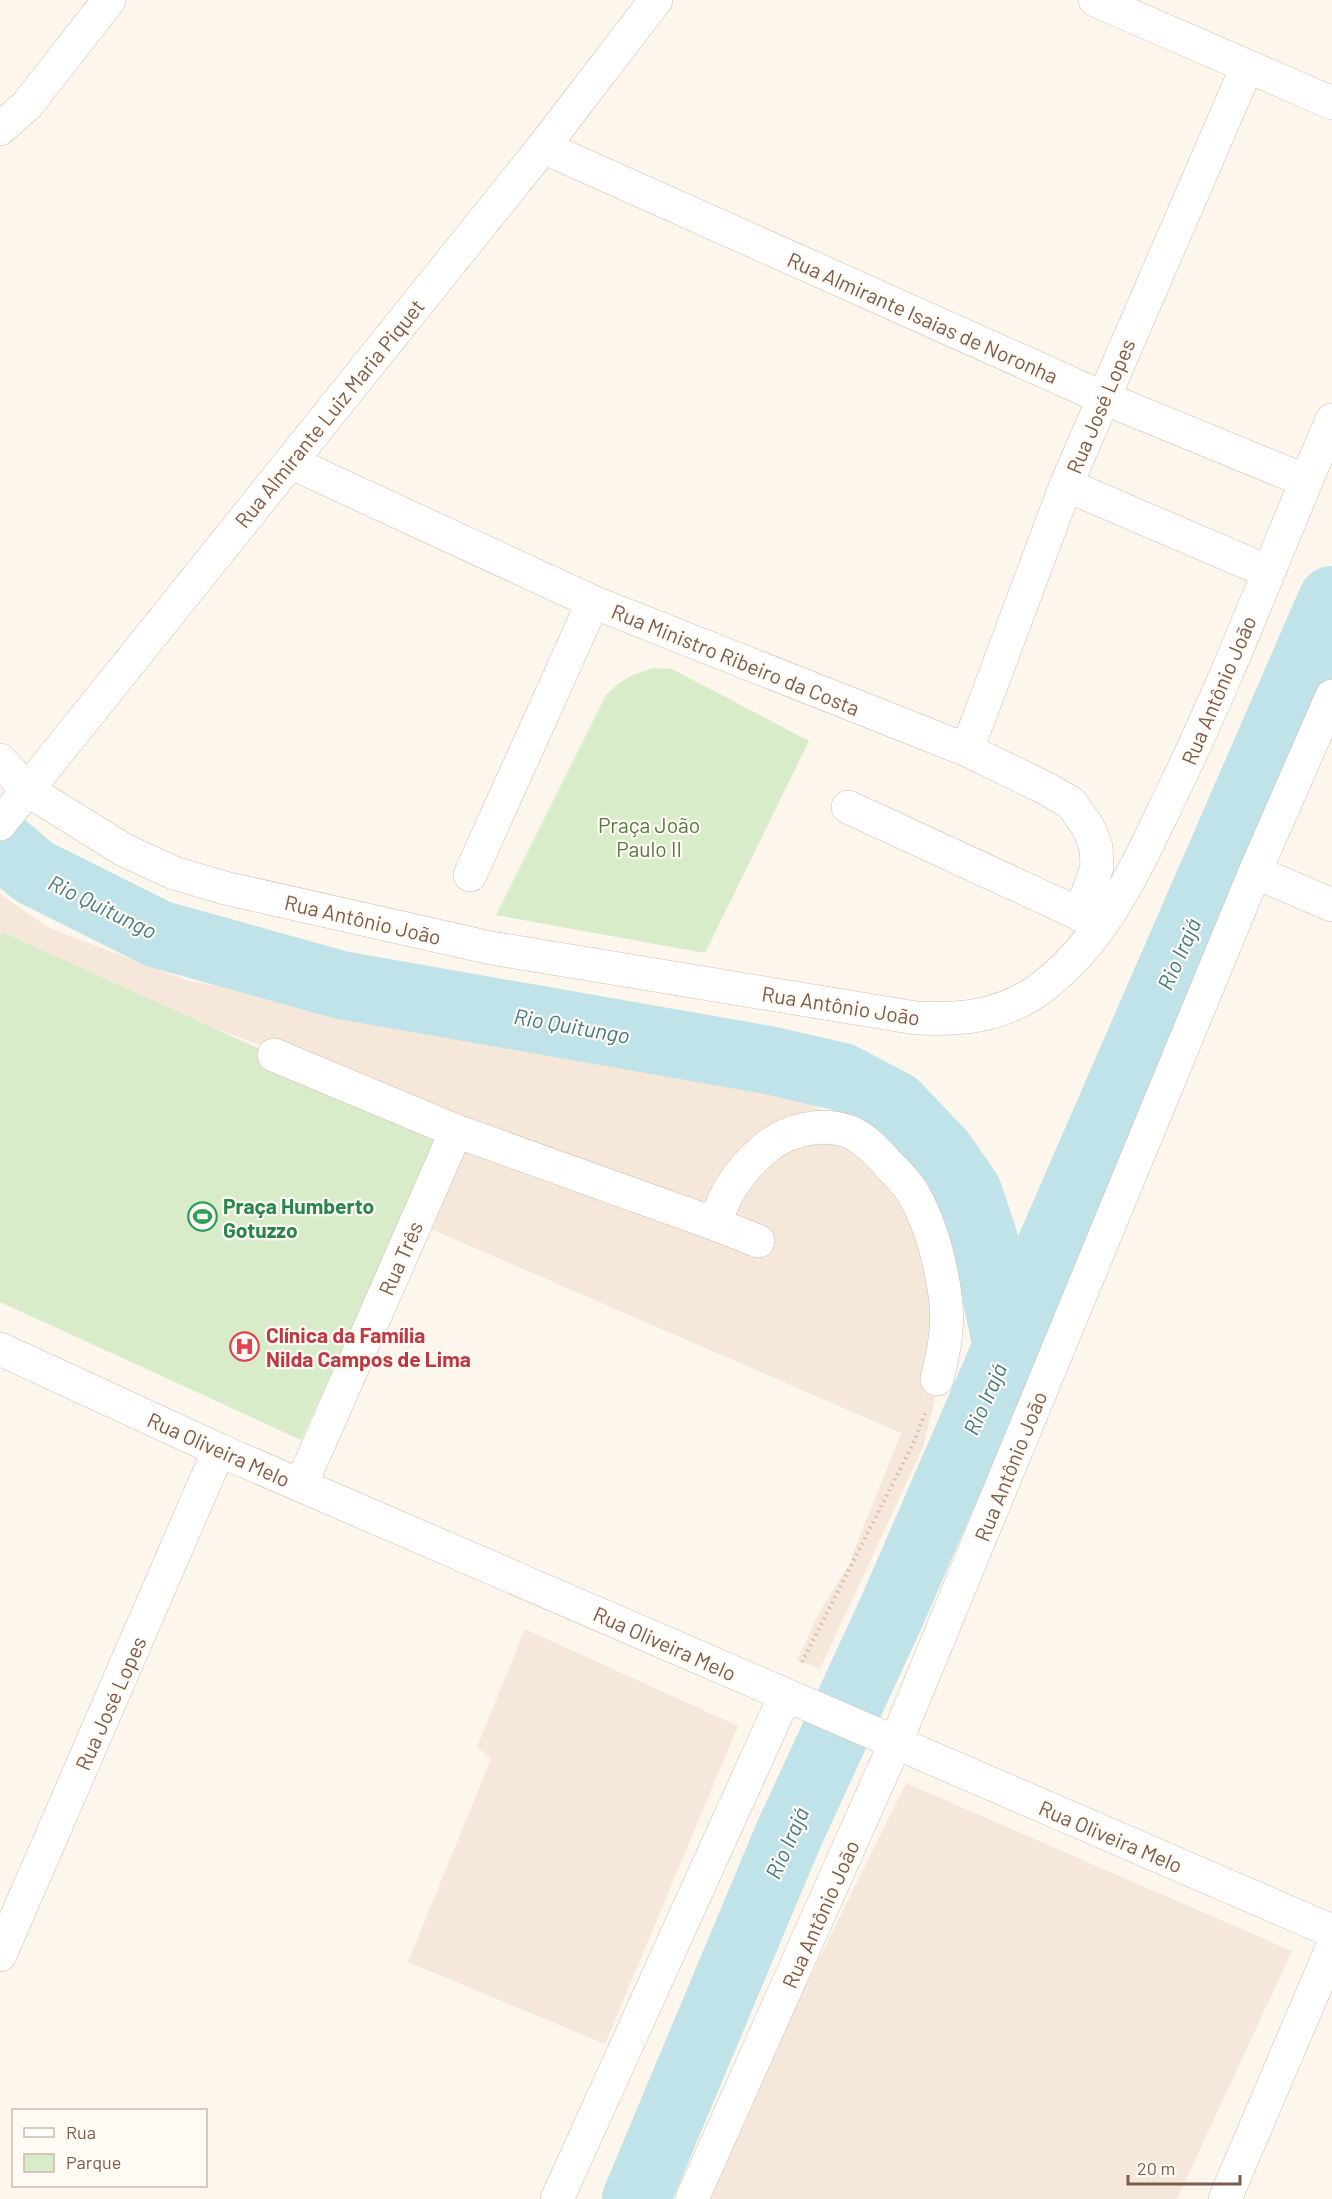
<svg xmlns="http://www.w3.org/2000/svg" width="1332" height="2199" viewBox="0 0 1332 2199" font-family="Barlow,sans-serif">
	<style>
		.residential { fill: #f5e8da }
		.green { fill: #d8ecc9 }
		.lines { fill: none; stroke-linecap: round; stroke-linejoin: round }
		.river { stroke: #bfe3e8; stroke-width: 68 }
		.minor-casing { stroke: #d1beb0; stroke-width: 34 }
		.path { stroke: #d9b8a5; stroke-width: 4; stroke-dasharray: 1.5 4.5; stroke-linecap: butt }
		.minor { stroke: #fff; stroke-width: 33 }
		.labels { text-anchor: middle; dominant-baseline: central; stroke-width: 4.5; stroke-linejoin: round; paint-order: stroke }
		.street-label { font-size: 21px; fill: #7a5c4d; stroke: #fffaf3 }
		.park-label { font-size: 21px; fill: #537a41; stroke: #fffaf3 }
		.leisure-label { font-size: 21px; font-weight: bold; fill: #27864d; stroke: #fffaf3; text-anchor: start }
		.health-label { font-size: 21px; font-weight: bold; fill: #be3a42; stroke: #fffaf3; text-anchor: start }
		.water-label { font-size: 22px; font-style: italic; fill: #437c86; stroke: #fffaf3 }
	</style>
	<rect width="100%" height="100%" fill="#fdf6ec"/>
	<path class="residential" d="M0 894 49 928 189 981 293 999 513 1032 786 1082 865 1146 919 1215 942 1371 923 1447 820 1669 797 1660 820 1611 848 1566 901 1433 417 1223 466 1120 0 950Z
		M525 1629 738 1726 605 2044 408 1962 491 1759 477 1747Z
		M906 1783 1292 1951 1177 2199H700Z"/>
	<path class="green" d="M654 668 672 669 809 741 705 953 496 915 606 695C621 680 633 673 654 668Z
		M2 932 443 1132 301 1440 0 1302V937Z"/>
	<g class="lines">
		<path class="river" d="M0 843 34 872 158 934 341 985 768 1060 842 1077 895 1105 941 1153 968 1192 984 1240 1007 1346
			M636 2199 789 1834 892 1611 1332 600"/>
		<defs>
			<path id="minor" d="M1095 0 1332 103
				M0 129 27 105 109 0
				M543 147 1104 398 1306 481
				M290 462 593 602 967 750 1047 789 1071 803 1088 827 1096 847 1097 867 1080 915
				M1066 485 1269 572
				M967 750 1066 485 1247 67
				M0 760 26 789 124 850 174 873 225 888 491 948 916 1018C960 1020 999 1017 1037 991 1105 942 1138 864 1173 791 1232 670 1279 543 1332 420
				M848 807 1099 923
				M0 824 543 147 656 0
				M1255 872 1332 905
				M470 875 593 602
				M274 1055 456 1131 715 1224
				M758 1241 715 1224C724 1193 743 1166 768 1146 789 1130 821 1122 847 1131 863 1136 878 1153 889 1165 897 1173 907 1183 913 1193 929 1221 939 1257 944 1288 950 1320 945 1348 937 1379
				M0 1349 219 1450 1332 1931
				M301 1485 456 1131
				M0 1955 219 1450
				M557 2199 785 1696
				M692 2199 895 1744 1255 872 1332 696
				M1225 2199 1332 1948"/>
		</defs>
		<use href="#minor" class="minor-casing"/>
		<path class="path" d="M802 1662 913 1444 926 1411"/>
		<use href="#minor" class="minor"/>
	</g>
	<defs>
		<symbol id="stadium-ring" viewBox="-11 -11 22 22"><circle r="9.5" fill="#fffaf3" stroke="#2e9e5b" stroke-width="1.5"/><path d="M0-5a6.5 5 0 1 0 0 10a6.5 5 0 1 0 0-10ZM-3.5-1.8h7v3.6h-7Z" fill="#2e9e5b"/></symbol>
		<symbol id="hospital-ring" viewBox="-11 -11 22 22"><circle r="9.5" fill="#fffaf3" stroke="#e0444e" stroke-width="1.5"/><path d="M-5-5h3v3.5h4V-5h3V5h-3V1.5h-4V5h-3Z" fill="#e0444e"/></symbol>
	</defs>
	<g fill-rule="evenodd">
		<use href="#stadium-ring" x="186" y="1200" width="33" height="33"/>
		<use href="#hospital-ring" x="228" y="1330" width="33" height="33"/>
	</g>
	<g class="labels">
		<g class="street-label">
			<text transform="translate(923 317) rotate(24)">Rua Almirante Isaias de Noronha</text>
			<text transform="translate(1100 406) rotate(-67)">Rua José Lopes</text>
			<text transform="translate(329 413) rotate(-51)">Rua Almirante Luiz Maria Piquet</text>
			<text transform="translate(736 659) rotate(22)">Rua Ministro Ribeiro da Costa</text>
			<text transform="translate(1218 690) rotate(-67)">Rua Antônio João</text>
			<text transform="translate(363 919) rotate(13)">Rua Antônio João</text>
			<text transform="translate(841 1005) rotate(9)">Rua Antônio João</text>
			<text transform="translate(400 1258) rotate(-66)">Rua Três</text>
			<text transform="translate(219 1449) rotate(24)">Rua Oliveira Melo</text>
			<text transform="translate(1010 1466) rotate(-68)">Rua Antônio João</text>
			<text transform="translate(665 1643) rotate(24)">Rua Oliveira Melo</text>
			<text transform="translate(110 1703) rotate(-66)">Rua José Lopes</text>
			<text transform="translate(1111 1836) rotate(23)">Rua Oliveira Melo</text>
			<text transform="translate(820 1914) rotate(-66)">Rua Antônio João</text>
		</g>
		<g class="park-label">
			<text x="649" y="824">Praça João<tspan x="649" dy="24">Paulo II</tspan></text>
		</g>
		<g class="leisure-label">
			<text x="223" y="1205">Praça Humberto<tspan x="223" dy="24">Gotuzzo</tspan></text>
		</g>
		<g class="health-label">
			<text x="266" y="1334">Clínica da Família<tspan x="266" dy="24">Nilda Campos de Lima</tspan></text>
		</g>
		<g class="water-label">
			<text transform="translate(103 906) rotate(26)">Rio Quitungo</text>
			<text transform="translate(1178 954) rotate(-66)">Rio Irajá</text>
			<text transform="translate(572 1025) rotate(10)">Rio Quitungo</text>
			<text transform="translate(984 1399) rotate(-66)">Rio Irajá</text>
			<text transform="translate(786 1843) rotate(-66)">Rio Irajá</text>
		</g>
	</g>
	<rect x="12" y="2109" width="195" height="78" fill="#fffaf3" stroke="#cabbb1" stroke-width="1.5"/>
	<rect x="24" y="2128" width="30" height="9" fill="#ffffff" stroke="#cabbb1" stroke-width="1.5"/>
	<text x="66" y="2139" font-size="18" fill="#7a5c4d">Rua</text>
	<rect x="24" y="2154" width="30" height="18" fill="#d8ecc9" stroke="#cabbb1" stroke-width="1.5"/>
	<text x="66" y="2169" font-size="18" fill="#7a5c4d">Parque</text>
	<path d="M1128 2175v9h112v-9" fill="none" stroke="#7a5c4d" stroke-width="3"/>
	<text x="1137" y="2175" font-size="18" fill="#7a5c4d" stroke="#fffaf3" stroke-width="4.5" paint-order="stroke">20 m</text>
</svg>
